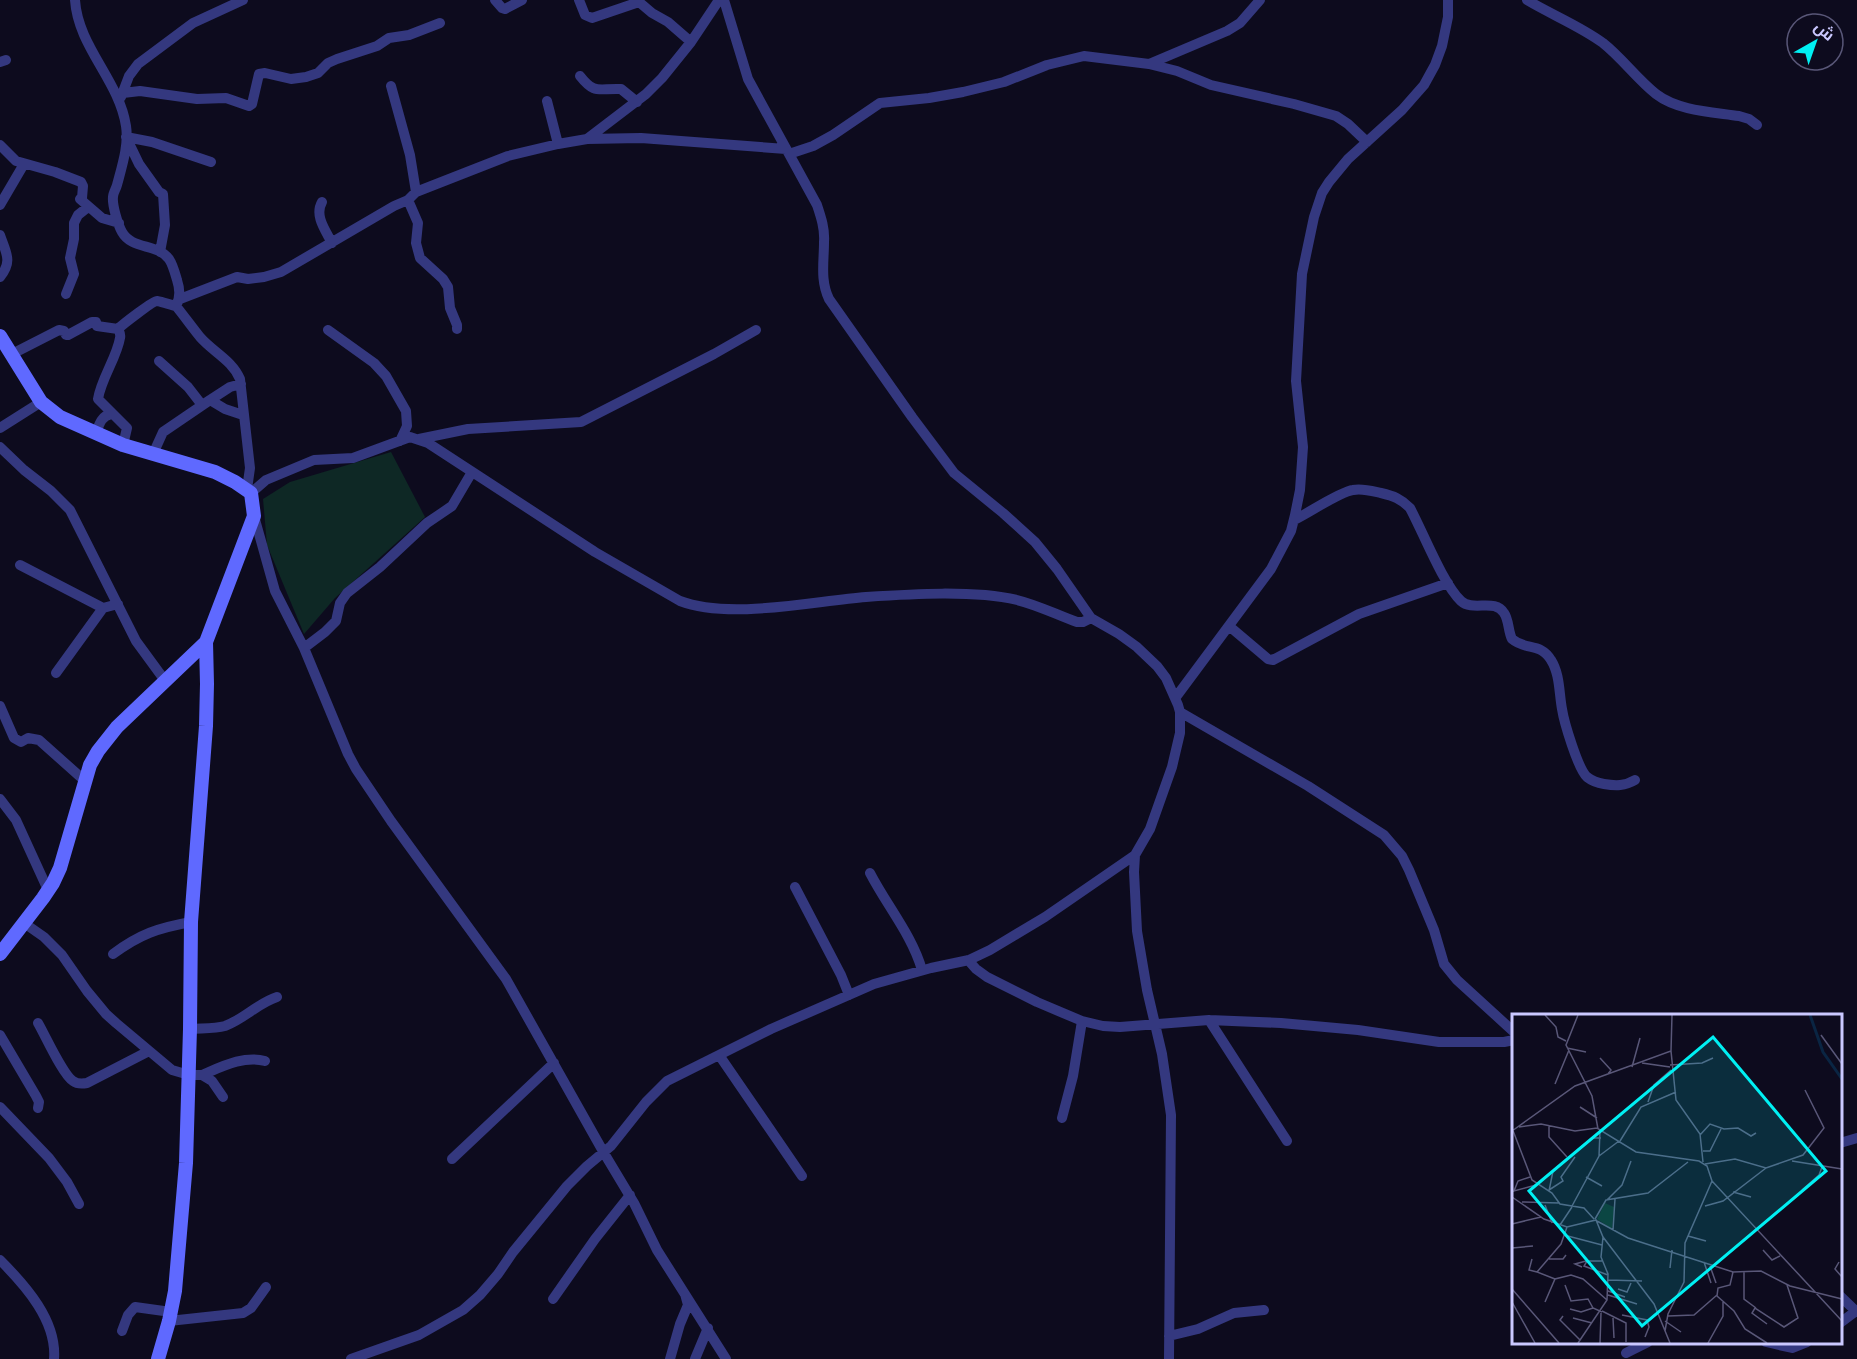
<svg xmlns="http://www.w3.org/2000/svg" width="1857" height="1359" viewBox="0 0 1857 1359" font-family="'Source Sans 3',Cairo,sans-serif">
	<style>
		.green { fill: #0e2825 }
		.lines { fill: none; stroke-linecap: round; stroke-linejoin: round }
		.street { stroke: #34387f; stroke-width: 10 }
		.secondary { stroke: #5f69ff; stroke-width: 14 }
		.inset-river { fill: none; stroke: #0a2543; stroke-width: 3 }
		.inset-road { fill: none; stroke: #595778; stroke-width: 1.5 }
		.view { fill: #00f0f3; fill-opacity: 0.15; stroke: #00f0f3; stroke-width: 3 }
		.inset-edge { fill: none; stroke: #cac8ff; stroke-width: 3 }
	</style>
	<rect width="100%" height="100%" fill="#0d0b1e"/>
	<path class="green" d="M391 452 425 517 335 598 304 634 267 545 263 499 290 482Z"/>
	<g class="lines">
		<path class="street" d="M75 0C78 47 119 80 126 126 129 145 122 166 117 185 116 189 113 193 113 197 112 205 118 225 122 232 132 250 157 243 169 259 173 265 175 273 177 280 180 289 181 297 176 306 184 316 192 327 200 337 213 352 232 360 240 379L250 468 247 489
			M495 0 502 8 505 9 522 0
			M579 0 585 15 592 18 639 2 652 13 668 22 691 42
			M1527 0C1552 15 1580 26 1603 43 1622 58 1637 79 1656 94 1678 111 1713 112 1739 116L1749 119 1757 125
			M0 62 6 60
			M1149 64 1227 31 1240 23 1260 0
			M580 76C595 95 598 88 621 89L637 102
			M391 86 410 155 416 192
			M123 93 140 91 197 99 226 98 249 106 252 104 259 74 265 73 291 79 306 77 318 73 328 63 337 59 377 46 389 38 409 35 440 23
			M121 97 129 76 138 64 193 23 243 0
			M547 101 558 144
			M126 137 139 164 159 192 163 194 165 225 160 252
			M126 137 152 142 211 162
			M587 139 641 138 786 149
			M0 145 16 161 55 172 81 182 83 186 82 198 80 199 102 218 119 223
			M789 154 813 146 833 135 880 103 929 98 963 92 1004 82 1047 65 1084 56 1149 64 1177 71 1211 85 1294 104 1336 116 1348 124 1367 142
			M408 200 418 223 416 243 420 258 443 279 448 287 450 308 457 325V329
			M322 202C314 216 326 231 332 243
			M0 205 24 164
			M0 235C6 253 13 261 0 277
			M66 294 74 274 70 258 74 239V223L78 215 88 207
			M180 299 237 277 248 279 264 277 281 272 394 206 408 200 416 192 508 156 558 144 587 139 646 94 662 78 691 42 719 0
			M118 329C120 333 121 334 120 338 117 357 101 379 98 399L127 428 123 445
			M328 330 374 363 386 376 406 411 407 426 400 441
			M12 354 59 330 64 331 66 335H68L92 322H96L97 326 118 329C123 324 153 301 157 301 163 302 171 305 176 306
			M159 361 188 387 202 405
			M210 400 230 387 241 384
			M0 428 41 402
			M96 433C99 425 101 416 111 414
			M419 439 468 429 581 422 714 354 756 330
			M0 447 24 470 51 491 70 510 136 641 166 682
			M153 454 163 432 210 400 225 409 243 415
			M251 493 266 480 314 460 353 458 410 437 428 443 595 552 680 601C730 620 813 601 866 597 911 594 974 590 1017 600 1038 605 1057 615 1077 622H1083L1091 618
			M254 516 275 591 304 648 348 754 356 769 391 821 506 979 604 1153 634 1203 657 1250 726 1359
			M1294 520C1309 513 1339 492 1353 490 1362 488 1372 491 1381 493 1394 496 1401 499 1410 508 1423 532 1443 584 1461 601 1473 612 1495 598 1504 613 1509 620 1508 631 1512 639 1526 651 1540 642 1551 660 1560 674 1559 693 1562 709 1564 722 1578 769 1587 777 1592 781 1598 783 1604 784 1616 786 1625 786 1635 780
			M20 565 103 608
			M1229 626 1268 659 1273 660 1359 614 1448 583
			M304 648 325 632 336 621 340 603 347 593 380 567 427 523 452 506 472 472
			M56 673 103 608 118 604
			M1176 697 1271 569 1291 531 1295 515 1300 490 1303 447 1296 381 1302 274 1314 217 1322 193 1329 182 1348 159 1402 110 1424 85 1435 65 1442 46 1448 17V0
			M0 706 14 738 21 742 28 738 39 740 85 781
			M1180 712 1308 786 1384 835 1402 856 1409 870 1434 930 1444 964 1457 980 1514 1032
			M0 799 16 820 48 890
			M1135 855 1134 872 1137 931 1147 990 1162 1054 1171 1115 1169 1359
			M870 873C887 906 912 935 922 970
			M795 887 841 975 849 995
			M24 923 44 937 62 955 87 991 106 1014 116 1023 172 1070 189 1075H202L212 1081 223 1097
			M113 954C140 934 158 928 191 922
			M968 960 976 969 987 977 1037 1002 1082 1021 1103 1026 1120 1027 1209 1020 1281 1023 1358 1030 1439 1042H1504L1514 1040
			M1209 1020 1287 1141
			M38 1023C45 1035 63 1075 73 1081 77 1084 82 1084 87 1083L149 1051
			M190 1029C201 1028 214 1029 225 1026 244 1019 258 1003 277 997
			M0 1035 36 1096 39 1102 38 1108
			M719 1055 802 1176
			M202 1075C221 1067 244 1055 265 1061
			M0 1107 49 1158 67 1182 79 1204
			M1062 1118 1073 1076 1082 1021
			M1840 1143 1857 1138
			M452 1159 554 1063
			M0 1260C26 1286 57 1321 54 1359
			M1840 1296 1857 1312
			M553 1299 595 1239 630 1195
			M169 1321 243 1313 251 1308 266 1287
			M1840 1323 1856 1311
			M122 1331 128 1315 135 1307 171 1312
			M1169 1336 1198 1329 1234 1313 1264 1310
			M1766 1342 1792 1348 1807 1342
			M1626 1353 1648 1342
			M351 1359 419 1335 463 1310 480 1295 498 1274 513 1252 567 1186 587 1166 611 1146 646 1102 667 1081 771 1029 874 984 931 968 969 960 990 950 1045 917 1135 855 1150 829 1172 767 1180 733V712L1178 705 1166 678 1157 666 1137 647 1119 634 1091 618 1057 569 1035 542 1003 513 954 473 912 417 829 299C820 280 824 262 824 242 825 229 821 217 817 205L748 79 724 0
			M670 1359 680 1324 688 1305 685 1294
			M695 1359 708 1328"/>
		<path class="secondary" d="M0 336 41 402 60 417 123 445 215 472 235 482 251 493 254 516 206 642 207 684 206 726 191 922 190 1029 186 1163 175 1291 169 1321 158 1359
			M0 954 43 898 53 883 60 868 90 765 98 751 117 727 206 642"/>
	</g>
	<g transform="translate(1512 1014)">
		<rect width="330" height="330" fill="#0d0b1e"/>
		<path d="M93 189 102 193 100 215 85 205Z" fill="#0e2825"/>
		<path class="inset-river" d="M298 1 311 38 330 65"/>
		<path class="inset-road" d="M33 1 44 13 46 23 54 27M66 1 54 31 80 82 86 115M309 21 330 50M55 34 74 38M159 37 164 86 188 120 191 148M88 44 99 56 96 60M130 49 158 53M158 51 190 49 201 44M120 53 128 24M43 70 57 36M136 88 142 71 159 56M68 93 85 104M37 111V123L55 143M7 113 29 110 63 117 85 114 124 138 187 147 195 152 200 167 173 229 172 268 156 300 153 317M0 114 20 166 40 179 48 190 72 194 82 205M0 117 63 72 159 37 160 1M188 121 198 110 212 115 226 114 239 122 244 119M108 127 129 93 164 78M65 136 81 124H89M191 137H198L209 115M87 142 107 127M280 147 330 155M193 150 223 145 254 154 291 141 312 114 293 76M18 163 6 167 2 177 24 171M74 163 90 172M200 167 330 307M37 176 51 167 49 163 63 143M290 176 307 161 310 153M37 177 41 157M221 178 239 183M0 183 32 205 55 213 84 206 91 223 142 290 158 329M95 186 110 171 119 147M10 188 47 189M33 191 40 209M60 192 87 142 88 117M193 192 211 187 254 154M83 205 94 186 136 179 176 148M85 207 116 224 221 258 249 257 278 272 330 285M0 210 29 203M48 211 60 193M101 216 103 185M52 221 90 231M176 222 194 227M0 234 21 232M251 236 260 246 268 242M20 245 17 256 25 258M37 245H51L54 241M90 247H75L72 252 96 261M192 248 199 269M327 248 323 255 330 263M198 252 204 269M70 253 63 250 74 247M158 254 160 236M221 258 218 271 206 274 205 282 222 297 233 315 255 329M232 258V285L244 294M43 265 25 258 49 230 55 213M96 266 130 267M53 271 59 287 76 285 81 294 90 298M0 275 47 329M106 275 115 278 119 269M96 277 113 283M96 281 125 290M0 288 23 329M33 288 43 265 59 261 71 265 95 286M58 295 69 298 81 294M90 297 114 309V328M110 301 135 306 137 313 133 323M51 302 48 306 68 326M156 302 182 301 205 281M61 304 80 309M101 304 102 324M153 307 169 318M255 310 240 299 243 294 272 313 286 304 275 271M66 329 95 286 96 260 89 243 91 223M88 329 89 299M196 329 211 302V288"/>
		<path class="view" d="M201 23 314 157 130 312 17 177Z"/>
		<rect width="330" height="330" class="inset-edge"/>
	</g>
	<g transform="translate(1815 42) rotate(40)"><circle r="28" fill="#0d0b1e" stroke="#595778" stroke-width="1.5"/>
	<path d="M0-4.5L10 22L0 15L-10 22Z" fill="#00f0f3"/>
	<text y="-9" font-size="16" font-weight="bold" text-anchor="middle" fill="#cac8ff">ش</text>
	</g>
</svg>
